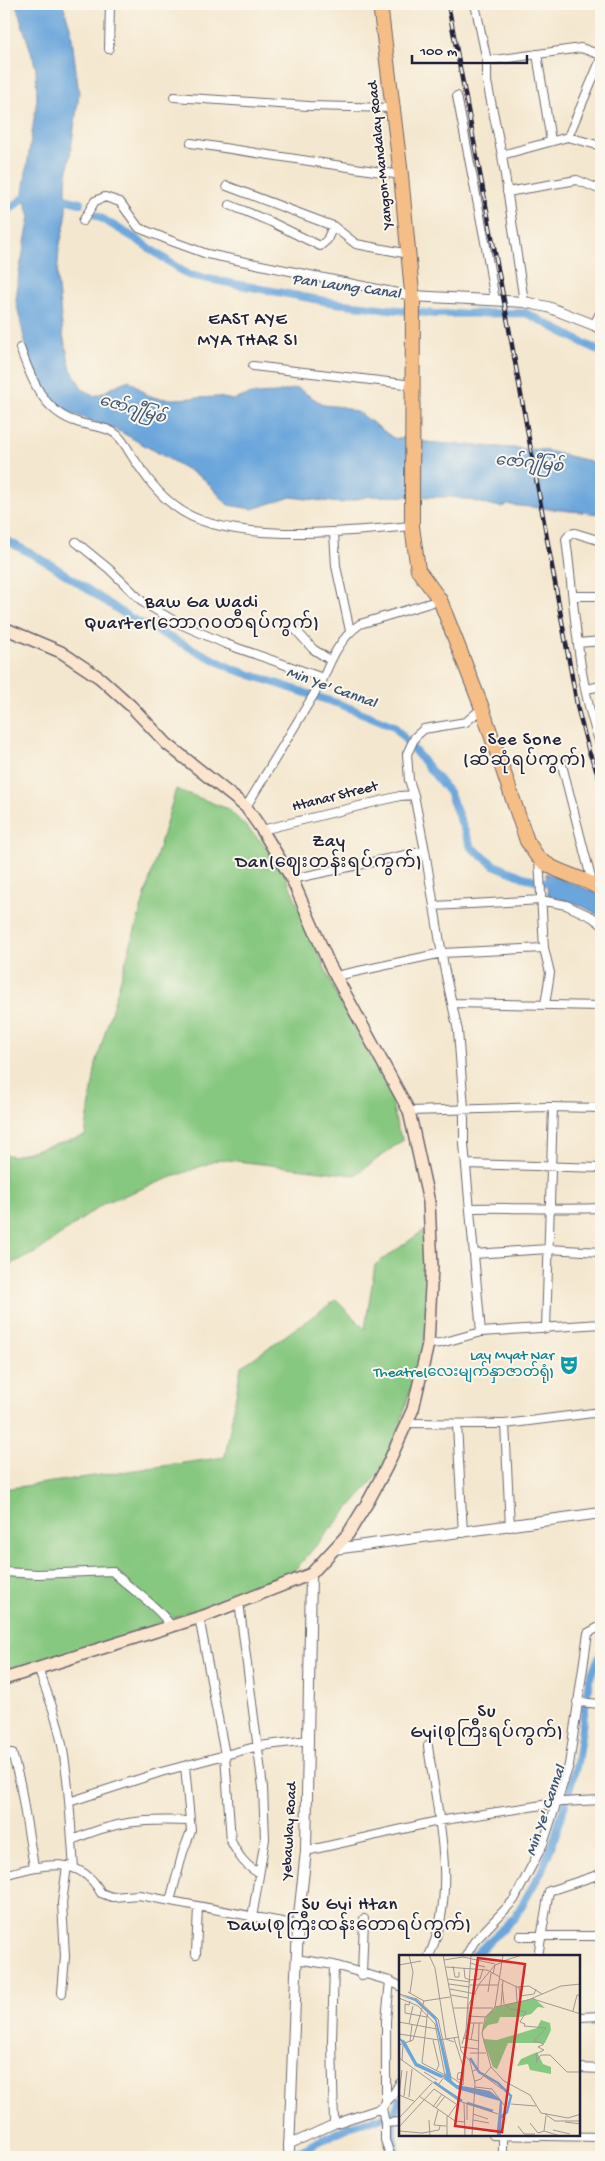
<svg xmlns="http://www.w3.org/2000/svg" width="605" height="2161" viewBox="0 0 605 2161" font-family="'Gochi Hand','Noto Sans Myanmar',sans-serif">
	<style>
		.green { fill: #87c880; stroke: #54755e }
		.water { fill: #6aa6db; stroke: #46648b }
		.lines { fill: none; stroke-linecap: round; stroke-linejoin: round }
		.canal { stroke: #6aa6db; stroke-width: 8 }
		.minor-casing { stroke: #6c676f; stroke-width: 10 }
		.tertiary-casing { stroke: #6c676f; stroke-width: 12 }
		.secondary-casing { stroke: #6c676f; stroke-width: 14 }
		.trunk-casing { stroke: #6c676f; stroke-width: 16 }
		.minor { stroke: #fff; stroke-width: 8 }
		.tertiary { stroke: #fff; stroke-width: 10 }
		.secondary { stroke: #fbe5cf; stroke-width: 11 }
		.trunk { stroke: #f6be87; stroke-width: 14 }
		.rail-casing { stroke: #22223b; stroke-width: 4.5 }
		.rail { stroke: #fbf7ec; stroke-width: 2.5; stroke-dasharray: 8; stroke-linecap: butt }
		.labels { text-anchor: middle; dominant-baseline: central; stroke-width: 4; stroke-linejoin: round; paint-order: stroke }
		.street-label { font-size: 15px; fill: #22223b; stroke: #fbf7ec }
		.culture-label { font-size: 15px; fill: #0d838f; stroke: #fbf7ec; text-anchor: end }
		.water-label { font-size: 16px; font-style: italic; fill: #3f577b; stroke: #fbf7ec }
		.quarter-label { font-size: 18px; letter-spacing: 1px; fill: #22223b; stroke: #fbf7ec }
		.inset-river { fill: none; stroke: #6aa6db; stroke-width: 2.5 }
		.inset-road { fill: none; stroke: #a09894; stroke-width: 1 }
		.view { fill: #d62828; fill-opacity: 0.15; stroke: #d62828; stroke-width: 2.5 }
		.inset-edge { fill: none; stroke: #22223b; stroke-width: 2.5 }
	</style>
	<rect width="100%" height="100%" fill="#fbf7ec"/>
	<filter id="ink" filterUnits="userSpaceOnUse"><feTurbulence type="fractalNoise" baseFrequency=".02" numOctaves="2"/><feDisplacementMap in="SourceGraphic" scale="10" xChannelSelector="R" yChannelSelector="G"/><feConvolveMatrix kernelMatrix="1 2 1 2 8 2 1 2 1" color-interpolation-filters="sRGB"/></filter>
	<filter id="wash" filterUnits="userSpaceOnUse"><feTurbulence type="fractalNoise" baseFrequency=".0096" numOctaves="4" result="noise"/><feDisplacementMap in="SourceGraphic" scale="20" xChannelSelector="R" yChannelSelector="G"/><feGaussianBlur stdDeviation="1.12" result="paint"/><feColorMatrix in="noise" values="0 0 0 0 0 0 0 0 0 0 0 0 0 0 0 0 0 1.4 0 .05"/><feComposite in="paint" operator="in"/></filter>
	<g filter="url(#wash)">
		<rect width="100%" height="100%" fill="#f4e7cf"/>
		<path class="green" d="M176 789 228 809 278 858 338 999 390 1092 397 1128 403 1140 355 1175 220 1159 104 1203 37 1252 4 1267V1154L13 1156 85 1136 96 1064Z
			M423 1231 433 1310 390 1461 293 1572 4 1683V1489L225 1457 241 1367 336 1300 365 1329 375 1265Z"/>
		<path class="water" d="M16 4H63L71 31 79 94 66 183V219L59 248 57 278 63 335 71 369 83 390 95 396C107 392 116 384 129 380L148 395 156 398 173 399 218 397 233 400 251 394 276 393 297 388 324 405 343 407 361 414 393 438 435 443 544 450 601 464V514L509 505 501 507 454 497 370 496 340 503 291 497 252 509 228 505 204 479 121 432 71 413 51 400 38 381 28 355 16 301 19 273 30 217 23 193 37 99 36 68Z
			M546 873 594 892 601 897V917L584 907 548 895Z"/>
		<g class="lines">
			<path class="canal" d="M57 199H64L80 203
				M4 214 32 191
				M96 215 136 239 188 275 335 303 434 314 526 313 601 352
				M4 539 50 564 129 617 233 669 342 705 394 726 449 792 471 847 494 865 523 877 557 885
				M474 1956 515 1917 540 1874 555 1837 577 1763 589 1680 601 1653
				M288 2157 348 2127 393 2114
				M399 2157C391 2137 390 2119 400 2100"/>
		</g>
	</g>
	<g filter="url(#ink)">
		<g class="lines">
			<defs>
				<path id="minor" d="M475 4 487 61V82L502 155 524 302
					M109 49 110 4
					M537 54 551 141
					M487 61 581 48 601 55
					M457 96 486 247 495 301
					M174 97 309 106 393 108
					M568 137 601 59
					M191 143 401 175
					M502 155 568 137 601 146
					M227 186 333 226 356 244 409 254
					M507 192 577 180 601 190
					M230 205 271 222 320 246 327 240 333 226
					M83 221 95 201 105 197 120 202 139 228 174 242 207 254 412 296
					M594 325 601 311
					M20 348C31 378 43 412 77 422 91 427 109 426 119 437 125 443 129 452 134 459 146 477 158 494 176 507 226 546 351 531 412 526
					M253 366 413 385
					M334 533 336 566 350 631
					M601 541 575 533 570 534 566 539C575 606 577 683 601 746
					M76 542 109 569 144 603 178 623 226 644 323 678
					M574 596H601
					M294 628 313 649 330 660
					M578 643 601 641
					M587 689 601 686
					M561 761 592 882
					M246 807 322 681C331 659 340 638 360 624L440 600
					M262 830 400 796 414 795
					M539 858 544 948 550 973 545 1005
					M292 879 425 851
					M434 906 541 900 566 905 592 917 601 924
					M336 976 442 953 544 948
					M452 1003 601 1006
					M409 1111 547 1107 601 1108
					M466 1164 601 1168
					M470 1208C514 1207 557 1210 601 1208
					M474 1254 548 1249 601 1252
					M546 1329 553 1107
					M481 1332 464 1144V1108L458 1031 444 967 425 851 414 795 409 780 407 754 415 737 424 729 466 722 482 708
					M428 1344 441 1343 481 1332 601 1324
					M407 1423 505 1424 601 1412
					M505 1424 510 1527
					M457 1425 463 1533
					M4 1572 38 1574 112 1571C131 1590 156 1604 171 1626
					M239 1602 263 1788 265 1839 252 1918
					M199 1617 225 1755 231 1841C238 1855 245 1866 259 1873
					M38 1668C44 1685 51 1702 56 1719 69 1764 70 1820 74 1868
					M577 1702 601 1704
					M428 1746C437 1813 459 1891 429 1956
					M4 1754 12 1753 20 1783 34 1867
					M69 1802 161 1772 259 1746 309 1740
					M72 1840C116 1821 142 1819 190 1821
					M306 1851 438 1821 562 1802 601 1800
					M599 1874 601 1889
					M4 1875C41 1865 79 1853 101 1893L112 1897 139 1895 298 1925
					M170 1901 183 1852 191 1831 185 1766
					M520 1936H601
					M196 1954 198 1907
					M466 1956 474 1942 514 1900 543 1844 569 1765 588 1633 601 1626
					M538 1956 549 1891 601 1874
					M296 1959 334 1965 390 1981 400 1986
					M334 1965 332 2041 334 2124
					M362 1975 364 1919
					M62 1993 65 1956 62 1903 67 1866
					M579 2017 601 2016
					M579 2068 601 2069
					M386 2102 392 2096 400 2083
					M382 2108 385 2123 400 2122
					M385 2123V2140L391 2157
					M493 2135 601 2137
					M503 2135V2157
					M288 2145 334 2124 382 2108 386 2102V2020L390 1981"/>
				<path id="tertiary" d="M412 296 524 302 548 307 594 325 601 329
					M334 1549 601 1513
					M289 2150 298 1925 306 1851 311 1574"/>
				<path id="secondary" d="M4 628 61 652 100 678 131 706 167 744 246 807 262 830 292 879 329 964 409 1111 429 1202 432 1267 428 1344 413 1409 386 1468 369 1500 348 1534 311 1574 204 1616 4 1679"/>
				<path id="trunk" d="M380 4 401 175 413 303 412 499V526L418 570 440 600 482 708 527 841C531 846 534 853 538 857 555 874 582 876 601 889"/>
			</defs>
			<use href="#minor" class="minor-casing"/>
			<use href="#tertiary" class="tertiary-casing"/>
			<use href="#secondary" class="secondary-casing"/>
			<use href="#trunk" class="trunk-casing"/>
			<use href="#minor" class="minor"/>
			<use href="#tertiary" class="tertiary"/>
			<use href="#secondary" class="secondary"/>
			<use href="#trunk" class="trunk"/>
			<defs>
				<path id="rail" d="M448 4 504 301 578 710 589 752 601 781"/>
			</defs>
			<use href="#rail" class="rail-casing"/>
			<use href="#rail" class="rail"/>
		</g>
	</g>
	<defs>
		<symbol id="theatre-bare" viewBox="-9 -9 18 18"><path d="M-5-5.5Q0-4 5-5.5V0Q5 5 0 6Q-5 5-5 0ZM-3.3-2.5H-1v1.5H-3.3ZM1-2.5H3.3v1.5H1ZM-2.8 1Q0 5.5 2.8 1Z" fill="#0f9aa8" stroke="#fbf7ec" stroke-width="2.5" paint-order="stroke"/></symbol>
	</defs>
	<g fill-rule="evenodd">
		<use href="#theatre-bare" x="555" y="1351" width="28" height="28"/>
	</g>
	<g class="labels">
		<g class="street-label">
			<text transform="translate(381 155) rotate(-96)">Yangon-Mandalay Road</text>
			<text transform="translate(335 797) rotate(-14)">Htanar Street</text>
			<text transform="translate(290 1831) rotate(-87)">Yebawlay Road</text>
		</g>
		<g class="culture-label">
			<text x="554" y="1356">Lay Myat Nar<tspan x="554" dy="17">Theatre(လေးမျက်နှာဇာတ်ရုံ)</tspan></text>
		</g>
		<g class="water-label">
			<text transform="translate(346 288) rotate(8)">Pan Laung Canal</text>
			<text transform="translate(132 411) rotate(16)">ဇော်ဂျီမြစ်</text>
			<text transform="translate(529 465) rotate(6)">ဇော်ဂျီမြစ်</text>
			<text transform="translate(331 689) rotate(20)">Min Ye' Cannal</text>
			<text transform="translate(547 1811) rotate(-71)">Min Ye' Cannal</text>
		</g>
		<g class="quarter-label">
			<text x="248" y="320">EAST AYE<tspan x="248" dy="21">MYA THAR SI</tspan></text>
			<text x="202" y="603">Baw Ga Wadi<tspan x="202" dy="21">Quarter(ဘောဂ၀တီရပ်ကွက်)</tspan></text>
			<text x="525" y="740">See Sone<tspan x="525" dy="21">(ဆီဆုံရပ်ကွက်)</tspan></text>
			<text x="329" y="842">Zay<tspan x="329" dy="21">Dan(ဈေးတန်းရပ်ကွက်)</tspan></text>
			<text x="487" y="1712">Su<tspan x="487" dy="21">Gyi(စုကြီးရပ်ကွက်)</tspan></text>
			<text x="350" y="1905">Su Gyi Htan<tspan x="350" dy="21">Daw(စုကြီးထန်းတောရပ်ကွက်)</tspan></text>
		</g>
	</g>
	<g transform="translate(399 1955)">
		<rect width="181" height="181" fill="#f4e7cf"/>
		<path d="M135 43 146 53 139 52 132 59 121 62H101L99 68 89 70 83 77 88 60 97 52ZM142 65 151 68 152 75 146 88H109L98 114 94 112 84 84 98 85 138 73ZM138 97 144 109 152 112V119L131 115 129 109 118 111 122 104Z" fill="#87c880"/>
		<path d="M0 40 17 44 37 62 53 126 58 130 91 136 103 146 102 181H98V174L101 146 58 134 45 124 47 117 36 65 16 46ZM0 83 6 86 18 108 46 121 42 123 16 111Z" fill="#6aa6db"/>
		<path class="inset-river" d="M71 103 80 117 99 128 112 141 108 157 101 163M35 127 63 146M68 148 94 156"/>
		<path class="inset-road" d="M10 0 14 17 11 38M30 0 36 13 47 84 55 87M44 0 62 96 71 106 76 128 73 181M45 5 64 2 96 9M104 6 123 0M71 8 86 12M0 10 22 6M54 11 56 22H60V17M47 12 88 15 101 22M65 13 66 23 71 25 81 24 84 14M94 19 96 10 104 7M49 24 71 27M101 24 118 32 130 31 143 39M50 29 71 32M103 29 105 49M182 29 162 31 129 45 96 52 86 63 83 79 92 112 105 126 131 140 142 158 169 163 182 159M71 30H99M117 31 118 47M120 32 121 41 135 39 137 34M51 34 77 39M9 37 25 46 51 42M89 37 92 18M0 39 18 44 39 64 52 122 64 130 65 114 55 83M52 40 69 43M0 43 19 51 36 69 46 121 39 130M134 44 182 59M11 46 10 50 6 49V58L28 62 29 58M102 50 104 25M107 50 111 54 127 57 121 67 126 69 125 71 147 73 135 86 145 89 139 92 145 95 137 99 138 108M96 52 104 0M54 53H94M174 56 178 40H182M69 61 87 62M28 62 27 72 38 74M0 67 27 72 23 108 46 120M84 68H69V51L81 28 96 10M10 69 14 51M0 79 40 85 60 82M64 83 80 86M66 84 69 68M34 85 40 110 37 116M72 85 75 68M11 87 13 69M63 89 67 75 72 0M0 90 14 85 25 46M62 92 79 94M71 98H87M0 103 60 146 99 159M3 105 4 90M138 105 142 100H151L168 117H182M3 115 0 140 15 146M74 116 79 114 80 68M25 117 38 125M85 121 103 134M65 125 58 124 59 118 65 117M76 126 82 124 92 112M76 132 93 134 105 150M5 141 8 116M20 141 56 166 66 167M10 142 13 114M65 148 66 181M68 148V165M112 149 137 151M34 152 43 139M37 153 46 141M39 155 35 170 47 171M74 159 89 164M146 159 156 166H182M49 162 60 146M0 163 33 128M30 165 31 181M74 165 90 168M166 167 182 169M131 168 139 178 145 176 161 181M119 171 125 179H136M0 172 35 134 57 149M154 175 171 179M0 176 23 178 40 175 41 171M145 176 147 161M48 181V161"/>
		<path class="view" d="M79 3 126 9 103 177 56 171Z"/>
		<rect width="181" height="181" class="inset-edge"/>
	</g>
	<rect width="605" height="2161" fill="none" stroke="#fbf7ec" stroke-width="20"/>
	<path d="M412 55v8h115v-8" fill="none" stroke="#22223b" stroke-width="2.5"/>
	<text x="420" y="55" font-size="15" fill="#22223b" stroke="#fbf7ec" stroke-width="4" paint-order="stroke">100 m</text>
</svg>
